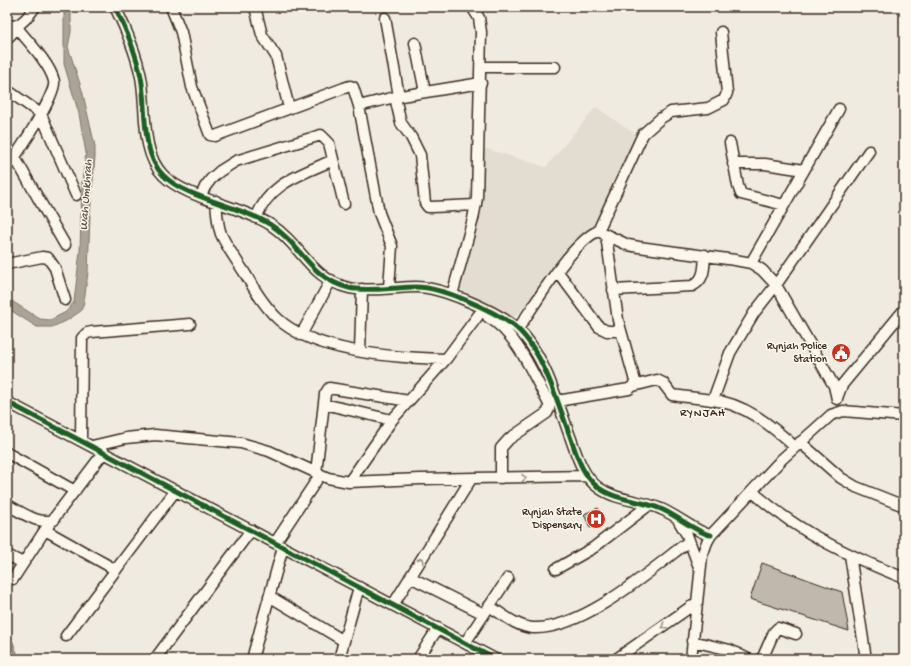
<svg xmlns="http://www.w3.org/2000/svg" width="911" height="666" viewBox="0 0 911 666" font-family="'Gochi Hand',sans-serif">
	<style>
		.built { fill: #e2dcd1 }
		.water { fill: #aca397; stroke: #7f7367 }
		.building { fill: #c0b8ad; stroke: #3b2a1e }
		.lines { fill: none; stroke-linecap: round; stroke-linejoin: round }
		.minor-casing { stroke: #3b2a1e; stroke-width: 13 }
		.minor { stroke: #fbf7ec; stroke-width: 10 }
		.cycleway-casing { stroke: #fbf7ec; stroke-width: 8 }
		.cycleway { stroke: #1b5e20; stroke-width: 5 }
		.oneway { stroke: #9b9085 }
		.labels { text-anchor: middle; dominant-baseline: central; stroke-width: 3; stroke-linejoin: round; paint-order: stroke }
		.poi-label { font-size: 11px; fill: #3b2a1e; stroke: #fbf7ec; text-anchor: end }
		.water-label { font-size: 12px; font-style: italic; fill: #635448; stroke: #fbf7ec }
		.neighbourhood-label { font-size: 12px; letter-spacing: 1px; fill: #3b2a1e; stroke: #fbf7ec }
	</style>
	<rect width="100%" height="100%" fill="#f0ebe0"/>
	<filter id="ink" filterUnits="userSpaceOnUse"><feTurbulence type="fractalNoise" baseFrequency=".025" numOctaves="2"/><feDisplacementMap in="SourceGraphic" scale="8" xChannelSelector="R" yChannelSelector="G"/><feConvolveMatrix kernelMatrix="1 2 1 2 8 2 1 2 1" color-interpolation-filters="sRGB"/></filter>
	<g filter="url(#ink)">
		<path class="built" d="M596 107 635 134 624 174 589 231 548 272 533 297 514 318 453 285 471 210 474 145 546 167Z"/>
		<path class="water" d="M64 7H71V32L68 47 82 90 95 146V157L90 215 88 272 84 302 81 311 66 321 52 327H37L7 308V298L40 319 50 320 66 312 74 302 80 251 82 181 86 153 79 114 64 64Z
			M7 636 13 642 19 659H7Z"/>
		<path class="building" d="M598 508 604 523 590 528 584 514Z
			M762 563 842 592 849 631 750 599Z"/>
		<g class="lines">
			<defs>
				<path id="minor" d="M115 7C126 29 136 53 141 77 147 107 140 152 163 175 186 199 242 206 271 225 302 245 309 278 349 288 366 292 397 287 416 287 442 287 492 310 513 325 543 348 558 404 571 439 577 456 583 477 599 488 617 501 641 500 661 509 676 515 699 534 711 535
					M171 7 181 32 192 87 210 135 215 136 344 88 350 86 353 87 359 106 379 213 392 246 389 287
					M255 7 262 35 276 56 289 108
					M385 18 399 96
					M7 26C20 28 28 17 35 7
					M7 39 21 23
					M415 43 425 92
					M481 67H555
					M7 90 41 114 76 195
					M395 97 401 123 411 137 420 155 425 203 428 207H432L476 205
					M359 106 395 97 481 83
					M730 143 738 186 741 194 784 205
					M14 156 65 245
					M733 164H765L804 170
					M7 167C17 155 57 94 54 81 50 64 28 41 17 28
					M201 196 205 187 211 179 220 171 236 161 321 135 329 143 344 204
					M216 201C217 212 217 223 221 234 227 248 238 262 246 275 255 291 265 307 278 319 315 353 397 358 446 359
					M256 218C270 182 301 175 333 160
					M598 231 643 134 661 118 671 112 708 108 724 100 727 93 721 32
					M751 263 839 109
					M7 264 42 257 48 258 55 268 65 300
					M558 272 599 327 607 331H621
					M613 290 692 286C705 280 704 268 705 255
					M452 295 473 219 477 198 481 32 479 18 472 7
					M488 317C517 333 533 375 549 404V409L547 413 509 439 501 448V478
					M518 329C535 304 572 242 598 231L628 245 639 247 735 260 751 263 762 270 776 285 834 386 837 399
					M301 335 331 280
					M360 351 362 289
					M633 386 657 380 663 383 672 395C685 397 699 398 712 400 744 403 772 426 795 447
					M837 398 842 385 904 310
					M713 400 730 353 754 313 776 285 869 151
					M557 401 629 389 633 386 635 381 618 320 606 235
					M7 402 495 659
					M324 404 392 420
					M81 440 82 338 87 333 92 332 190 324
					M800 442 841 478 856 487 904 506
					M92 446 126 438 155 435 241 443 269 451 328 478 349 482 420 479 587 476
					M7 453 75 491
					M316 473 325 394 329 388 409 401
					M349 482 392 420 446 359 483 309
					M752 491C796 531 849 556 904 578
					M7 505C22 512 37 525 54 520
					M677 518 687 535 699 567
					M45 530 116 570
					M275 543 320 475
					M7 555 23 563
					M850 555 866 659
					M556 569 593 548 649 505
					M410 577 484 614
					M13 579 45 530 104 452
					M269 596 344 641
					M393 605 471 479
					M489 606C502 614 517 627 533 628 583 630 651 570 689 541
					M66 636 176 490
					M692 641 730 650 748 659
					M465 643 508 578
					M155 659 251 530
					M252 659 283 547
					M339 659 359 587
					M418 659 438 628
					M616 659 696 603
					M691 659 702 556 707 542 711 535 782 459 831 415 843 411 904 416
					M762 659 774 632 778 628 796 634"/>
			</defs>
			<use href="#minor" class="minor-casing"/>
			<use href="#minor" class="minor"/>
			<defs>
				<path id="cycleway" d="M115 7C126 29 136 53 141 77 147 107 140 152 163 175 186 199 242 206 271 225 302 245 309 278 349 288 366 292 397 287 416 287 442 287 492 310 513 325 543 348 558 404 571 439 577 456 583 477 599 488 617 501 641 500 661 509 676 515 699 534 711 535
					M7 402 495 659"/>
			</defs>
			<use href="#cycleway" class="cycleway-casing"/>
			<use href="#cycleway" class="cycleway"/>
		</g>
		<defs><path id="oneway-chevron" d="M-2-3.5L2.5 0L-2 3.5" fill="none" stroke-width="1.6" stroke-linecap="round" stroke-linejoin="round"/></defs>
		<g class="oneway">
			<use href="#oneway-chevron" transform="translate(524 478) rotate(-2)"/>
			<use href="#oneway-chevron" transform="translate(421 560) rotate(-58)"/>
			<use href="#oneway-chevron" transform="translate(664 626) rotate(145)"/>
		</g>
	</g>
	<defs>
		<symbol id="civic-disc" viewBox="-11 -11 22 22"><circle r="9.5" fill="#c8321e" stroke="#fbf7ec"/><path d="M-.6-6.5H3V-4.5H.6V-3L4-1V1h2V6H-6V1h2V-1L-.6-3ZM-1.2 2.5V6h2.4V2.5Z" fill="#fff"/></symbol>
		<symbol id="hospital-disc" viewBox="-11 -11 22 22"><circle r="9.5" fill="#c8321e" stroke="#fbf7ec"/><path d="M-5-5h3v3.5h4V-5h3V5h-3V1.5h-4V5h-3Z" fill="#fff"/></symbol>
	</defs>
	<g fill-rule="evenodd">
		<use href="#civic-disc" x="830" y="342" width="22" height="22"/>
		<use href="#hospital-disc" x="585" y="508" width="22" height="22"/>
	</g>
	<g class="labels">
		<g class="poi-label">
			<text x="827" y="347">Rynjah Police<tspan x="827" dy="13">Station</tspan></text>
			<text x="582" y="513">Rynjah State<tspan x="582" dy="13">Dispensary</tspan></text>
		</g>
		<g class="water-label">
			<text transform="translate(87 195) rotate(-86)">Wah Umkhrah</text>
		</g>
		<g class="neighbourhood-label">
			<text x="703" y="414">RYNJAH</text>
		</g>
	</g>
	<rect width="911" height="666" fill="none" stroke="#fbf7ec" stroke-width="24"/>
	<rect x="12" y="12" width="887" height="642" fill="none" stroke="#3b2a1e" stroke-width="1.5" filter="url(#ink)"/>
</svg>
